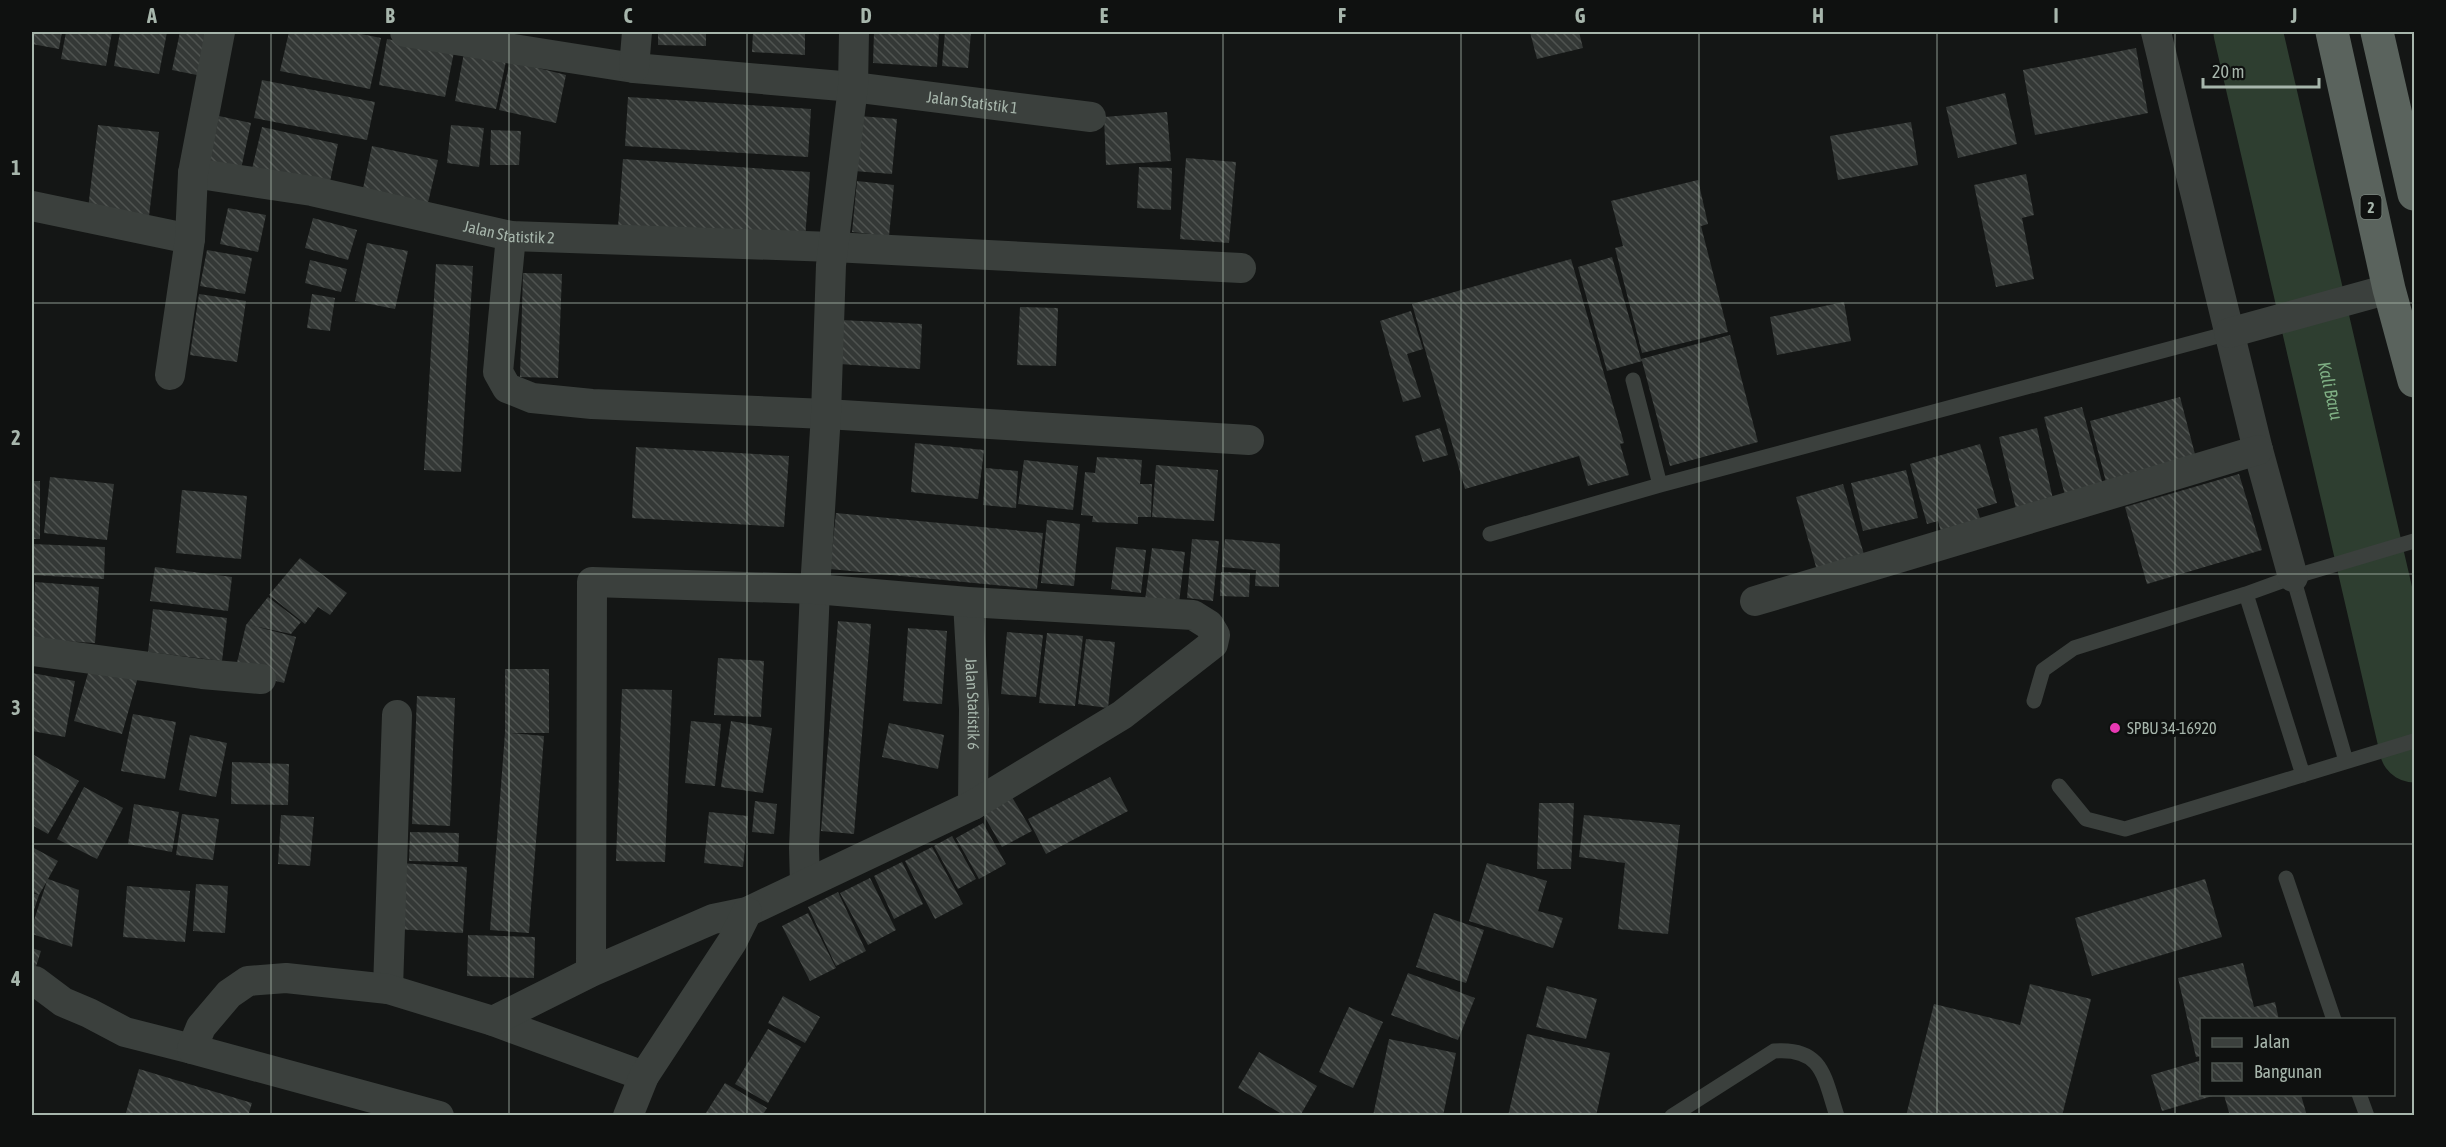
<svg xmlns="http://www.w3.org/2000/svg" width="2446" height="1147" viewBox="0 0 2446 1147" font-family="'Asap Condensed',sans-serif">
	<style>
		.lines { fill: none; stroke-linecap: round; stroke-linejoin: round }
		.river { stroke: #2e3e30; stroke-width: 69 }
		.building { fill: url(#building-back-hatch) }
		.service { stroke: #3b403d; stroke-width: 15 }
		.minor { stroke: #3b403d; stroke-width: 30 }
		.trunk { stroke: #5a635d; stroke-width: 33 }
		.grid { fill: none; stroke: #a7b6ac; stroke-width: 1.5; stroke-opacity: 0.55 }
		.poi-dot { fill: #e939b3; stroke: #0f1110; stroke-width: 2 }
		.labels { text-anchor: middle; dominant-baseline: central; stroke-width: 6; stroke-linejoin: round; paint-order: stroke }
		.shield { fill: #0f1110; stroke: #79847d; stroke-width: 1.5 }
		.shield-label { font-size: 15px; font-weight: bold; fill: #a7b6ac }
		.street-label { font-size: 16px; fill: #a7b6ac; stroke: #0f1110 }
		.poi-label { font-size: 16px; fill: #a7b6ac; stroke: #0f1110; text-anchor: start }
		.water-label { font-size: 18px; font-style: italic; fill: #7faf84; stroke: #0f1110 }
		.neatline { fill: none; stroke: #a7b6ac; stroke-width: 2 }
		.grid-label { font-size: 20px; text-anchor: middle; font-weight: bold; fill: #a7b6ac }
	</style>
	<defs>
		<pattern id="building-back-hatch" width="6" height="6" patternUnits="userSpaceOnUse" patternTransform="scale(1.5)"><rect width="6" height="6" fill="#343836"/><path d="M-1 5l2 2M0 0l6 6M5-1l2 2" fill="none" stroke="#4f5350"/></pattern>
	</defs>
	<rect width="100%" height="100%" fill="#141615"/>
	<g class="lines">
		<path class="river" id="s1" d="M2248 32 2414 748"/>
	</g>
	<path class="building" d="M32 32H62L59 49 32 44Z
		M66 32H112L106 66 61 59Z
		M120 32H167L159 74 114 66Z
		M180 32H211L202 76 172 70Z
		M289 32H351L381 38 370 89 280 71Z
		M658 32H706V46L658 45Z
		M753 32H805V55L752 52Z
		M874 32H939L937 67 873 63Z
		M945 32H971L968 68 942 66Z
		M1530 32H1579L1583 48 1537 59Z
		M387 39 454 52 445 97 379 85Z
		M2136 48 2148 113 2035 135 2023 70Z
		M464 53 506 61 496 109 455 101Z
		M510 61 566 75 556 123 499 110Z
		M262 80 375 102 367 140 254 118Z
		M2005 93 2017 144 1958 158 1946 107Z
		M628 97 811 109 808 157 625 146Z
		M1167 112 1171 161 1106 165 1104 117Z
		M219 116 251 123 241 169 209 163Z
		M859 116 897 119 892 174 854 171Z
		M1911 122 1918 165 1838 180 1830 136Z
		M98 125 159 132 149 216 88 209Z
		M451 125 484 128 479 167 447 163Z
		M262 127 338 144 329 186 252 169Z
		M491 130 521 131 519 165H490Z
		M372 146 438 160 427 207 362 193Z
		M1186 158 1236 162 1229 243 1180 239Z
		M623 159 810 172 805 239 618 227Z
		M1139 167 1172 168 1171 210 1137 208Z
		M2026 174 2034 215 2022 218 2034 279 1996 287 1974 185Z
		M1698 180 1708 224 1701 226 1728 332 1642 353 1615 248 1623 246 1611 201Z
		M857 181 894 185 889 236 852 232Z
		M228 208 266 215 258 252 220 244Z
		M313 218 357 230 348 260 305 248Z
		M367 243 408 251 395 309 355 301Z
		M207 250 252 258 245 294 200 286Z
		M1612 257 1641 359 1730 335 1758 442 1670 466 1642 361 1607 371 1578 267Z
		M1571 259 1624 443 1620 444 1629 475 1588 486 1579 456 1465 489 1412 304Z
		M310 260 347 269 341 292 305 283Z
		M436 264 473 266 461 472 424 470Z
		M523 273 562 274 558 378 520 377Z
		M199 294 246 301 237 362 190 355Z
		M312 294 335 298 330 331 307 328Z
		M1844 302 1851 341 1777 355 1770 317Z
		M1020 307 1058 308 1056 366 1017 365Z
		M1411 311 1423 349 1407 354 1421 397 1403 402 1380 321Z
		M841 320 922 324 920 369 839 364Z
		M2180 397 2196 458 2106 482 2090 421Z
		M2082 407 2103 485 2065 495 2044 417Z
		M1440 428 1448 455 1423 462 1415 436Z
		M2037 428 2055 508 2018 517 1999 437Z
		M915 443 984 450 978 499 911 492Z
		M1980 444 1997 503 1977 509 1983 527 1943 539 1938 521 1927 524 1910 464Z
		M636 447 789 456 784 527 632 518Z
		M1097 457 1142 460 1140 484H1152L1151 517H1138V524L1092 522 1093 516 1081 515 1085 472 1095 473Z
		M1024 460 1078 466 1073 510 1018 504Z
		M1156 465 1218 470 1214 521 1152 517Z
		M986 468 1018 471 1016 508 983 505Z
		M1906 470 1918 518 1863 531 1851 483Z
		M2239 474 2262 550 2147 584 2125 507Z
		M50 477 114 484 107 540 44 533Z
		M32 481H40V539H32Z
		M1843 484 1866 561 1818 574 1796 497Z
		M182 490 247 496 241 559 176 553Z
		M836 513 1043 533 1037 589 830 569Z
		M1047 520 1080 524 1074 586 1041 583Z
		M1192 539 1219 541 1213 601 1187 598Z
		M1225 539 1280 544 1279 587 1255 586 1256 570 1222 567Z
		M32 544 105 547 104 579 32 575Z
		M1116 547 1146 550 1141 593 1111 589Z
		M1152 548 1185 552 1178 612 1144 608Z
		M300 558 347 593 330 615 318 607 305 624 269 595Z
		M155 567 232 577 228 611 150 601Z
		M1221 572 1250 573 1249 597 1220 596Z
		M35 582 99 587 95 643 32 639Z
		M268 597 301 622 291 634 250 625 296 637 284 683 235 671 246 625Z
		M153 609 227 618 222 661 148 652Z
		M838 621 871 624 854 834 821 831Z
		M908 628 947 631 942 704 903 701Z
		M1007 632 1043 635 1036 697 1001 694Z
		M1047 633 1083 636 1075 706 1039 703Z
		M1086 639 1115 642 1108 708 1078 704Z
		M718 658 764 661 761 717 714 715Z
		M91 663 138 677 122 734 74 721Z
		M505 669H549V733H511L544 736 529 933 490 930 505 733Z
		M32 673 75 681 65 737 32 731Z
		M622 689 672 690 665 862 616 861Z
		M417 696 455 698 450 826 412 824Z
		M133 714 176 722 165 779 121 771Z
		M691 721 721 724 715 786 685 783Z
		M731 721 772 728 763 793 721 787Z
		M889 723 944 735 938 769 882 757Z
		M190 735 227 743 216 797 179 790Z
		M34 755 79 781 48 834 32 825V760Z
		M232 762 289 764 288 805 231 804Z
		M1110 777 1128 811 1046 854 1028 819Z
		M84 787 123 808 97 859 57 839Z
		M1012 797 1032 831 1002 847 983 814Z
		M755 801 777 804 774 834 752 832Z
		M1539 803H1574L1571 869H1537Z
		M134 804 179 812 172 852 128 844Z
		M709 812 748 816 743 867 704 863Z
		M182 814 219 819 213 860 176 855Z
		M281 815 314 817 310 866 278 864Z
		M1584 815 1680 825 1668 934 1618 929 1625 863 1579 857Z
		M983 823 1006 864 979 879 956 838Z
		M410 832 459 833 458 862 409 861Z
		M952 836 976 879 958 889 934 846Z
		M32 847 58 861 48 879 79 890 72 947 32 934V926L47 881 39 895 32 891Z
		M932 847 963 904 935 919 905 861Z
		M902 862 923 904 894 919 874 876Z
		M399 863 467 867 463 933 395 929Z
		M1487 863 1547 881 1538 911 1563 918 1553 948 1469 921Z
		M870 878 896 930 868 945 840 893Z
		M2205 879 2222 937 2092 976 2075 918Z
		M196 884 228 886 225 933 193 931Z
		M127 886 190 891 185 942 123 937Z
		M838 892 866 951 836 966 808 907Z
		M32 893 39 895 32 916Z
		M808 913 836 968 810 981 782 926Z
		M1434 913 1484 930 1466 983 1416 967Z
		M468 935 535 937 534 978 467 976Z
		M32 948 41 951 32 979Z
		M2243 963 2254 1007 2275 1002 2279 1020H2202V1056L2196 1057 2178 978Z
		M1408 973 1475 998 1458 1040 1391 1015Z
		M2030 984 2091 999 2062 1116H1906L1934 1004 2020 1025Z
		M1547 986 1597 999 1586 1039 1536 1027Z
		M783 996 820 1017 805 1043 768 1023Z
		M1349 1007 1383 1022 1353 1088 1319 1072Z
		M768 1029 801 1047 768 1103 735 1084Z
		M1527 1034 1610 1053 1596 1116H1508Z
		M1389 1039 1456 1053 1443 1116H1373Z
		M1259 1052 1317 1086 1300 1116H1285L1238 1088Z
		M2202 1060V1094L2216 1095 2162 1111 2151 1075Z
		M139 1069 252 1103 248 1116H125Z
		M725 1083 767 1108 762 1116H704Z
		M2224 1095H2301L2307 1116H2230Z"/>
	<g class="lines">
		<path class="service" d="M1633 380 1660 485
			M1490 534 1660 485 2229 333
			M2293 577 2346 761
			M2246 594 2303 775
			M2034 701 2043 670 2074 648 2246 594 2293 577 2414 541
			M2059 786 2086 819 2125 829 2414 741
			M2286 878 2334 1020
			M2359 1094 2367 1116
			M1672 1116 1774 1051C1823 1047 1824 1077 1837 1116"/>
		<g class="minor">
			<path id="s2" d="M405 32 634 68 853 87 1091 117"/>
			<path d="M2156 32 2258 450 2293 577"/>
			<path d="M634 68 637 32"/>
			<path id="s3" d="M193 173 312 191 511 236 833 247 1241 268"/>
			<path d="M32 206 190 239"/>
			<path d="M511 236 498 372 507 388 532 398 592 404 826 414 1249 440"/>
			<path d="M2229 333 2389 289"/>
			<path d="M170 375 190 239 193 173 220 32"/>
			<path d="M1755 601 2258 450"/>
			<path id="s4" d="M968 602 974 709 973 805"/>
			<path d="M32 651 202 674 261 679"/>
			<path d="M805 884 804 848 815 589 826 414 831 265 853 87 854 32"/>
			<path d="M35 981 63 1002 89 1013 125 1032 192 1049"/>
			<path d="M388 989 397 715"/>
			<path d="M493 1021 644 1076"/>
			<path d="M439 1116 192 1049 201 1027 229 994 248 981 286 978 388 989 493 1021 591 972 713 919 747 912 973 805 1122 715 1213 644 1215 635 1209 625 1193 615 968 602 815 589 592 582 591 972"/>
			<path d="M628 1116 644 1076 732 942 747 912"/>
		</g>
		<path class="trunk" d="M2332 32 2389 289 2414 381
			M2377 32 2414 194"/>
	</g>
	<path class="grid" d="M271 32V1116M509 32V1116M747 32V1116M985 32V1116M1223 32V1116M1461 32V1116M1699 32V1116M1937 32V1116M2175 32V1116M32 303H2414M32 574H2414M32 844H2414"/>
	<circle class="poi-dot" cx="2115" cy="728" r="6"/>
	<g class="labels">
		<rect class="shield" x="2360.5" y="195" width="21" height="24" rx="4.5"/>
		<g class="shield-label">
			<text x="2371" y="207">2</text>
		</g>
		<g class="street-label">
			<text stroke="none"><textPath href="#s2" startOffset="572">Jalan Statistik 1</textPath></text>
			<text stroke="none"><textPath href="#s3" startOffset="322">Jalan Statistik 2</textPath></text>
			<text stroke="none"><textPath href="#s4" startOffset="102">Jalan Statistik 6</textPath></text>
		</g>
		<g class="poi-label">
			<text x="2127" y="728">SPBU 34-16920</text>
		</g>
		<g class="water-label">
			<text stroke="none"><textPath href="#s1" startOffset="368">Kali Baru</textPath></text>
		</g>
	</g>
	<rect width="2446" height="1147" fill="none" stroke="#0f1110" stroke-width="66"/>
	<rect x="2200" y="1018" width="195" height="78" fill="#0f1110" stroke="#4c534e" stroke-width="1.5"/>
	<rect x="2212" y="1038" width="30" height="9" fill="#3b403d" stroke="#4c534e" stroke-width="1.5"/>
	<text x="2254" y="1048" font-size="18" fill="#a7b6ac">Jalan</text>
	<rect x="2212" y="1063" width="30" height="18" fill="url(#building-back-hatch)" stroke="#4c534e" stroke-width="1.5"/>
	<text x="2254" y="1078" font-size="18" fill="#a7b6ac">Bangunan</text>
	<path d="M2203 78v9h116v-9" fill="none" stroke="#a7b6ac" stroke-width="3"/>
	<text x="2212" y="78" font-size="18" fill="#a7b6ac" stroke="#0f1110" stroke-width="4.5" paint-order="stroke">20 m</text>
	<rect x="33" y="33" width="2380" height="1081" class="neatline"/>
	<g class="grid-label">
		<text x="152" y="23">A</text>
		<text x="390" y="23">B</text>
		<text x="628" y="23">C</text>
		<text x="866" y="23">D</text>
		<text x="1104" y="23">E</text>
		<text x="1342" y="23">F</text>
		<text x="1580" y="23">G</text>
		<text x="1818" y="23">H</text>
		<text x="2056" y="23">I</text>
		<text x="2294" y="23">J</text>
		<text x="16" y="175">1</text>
		<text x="16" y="445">2</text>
		<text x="16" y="715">3</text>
		<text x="16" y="986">4</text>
	</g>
</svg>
